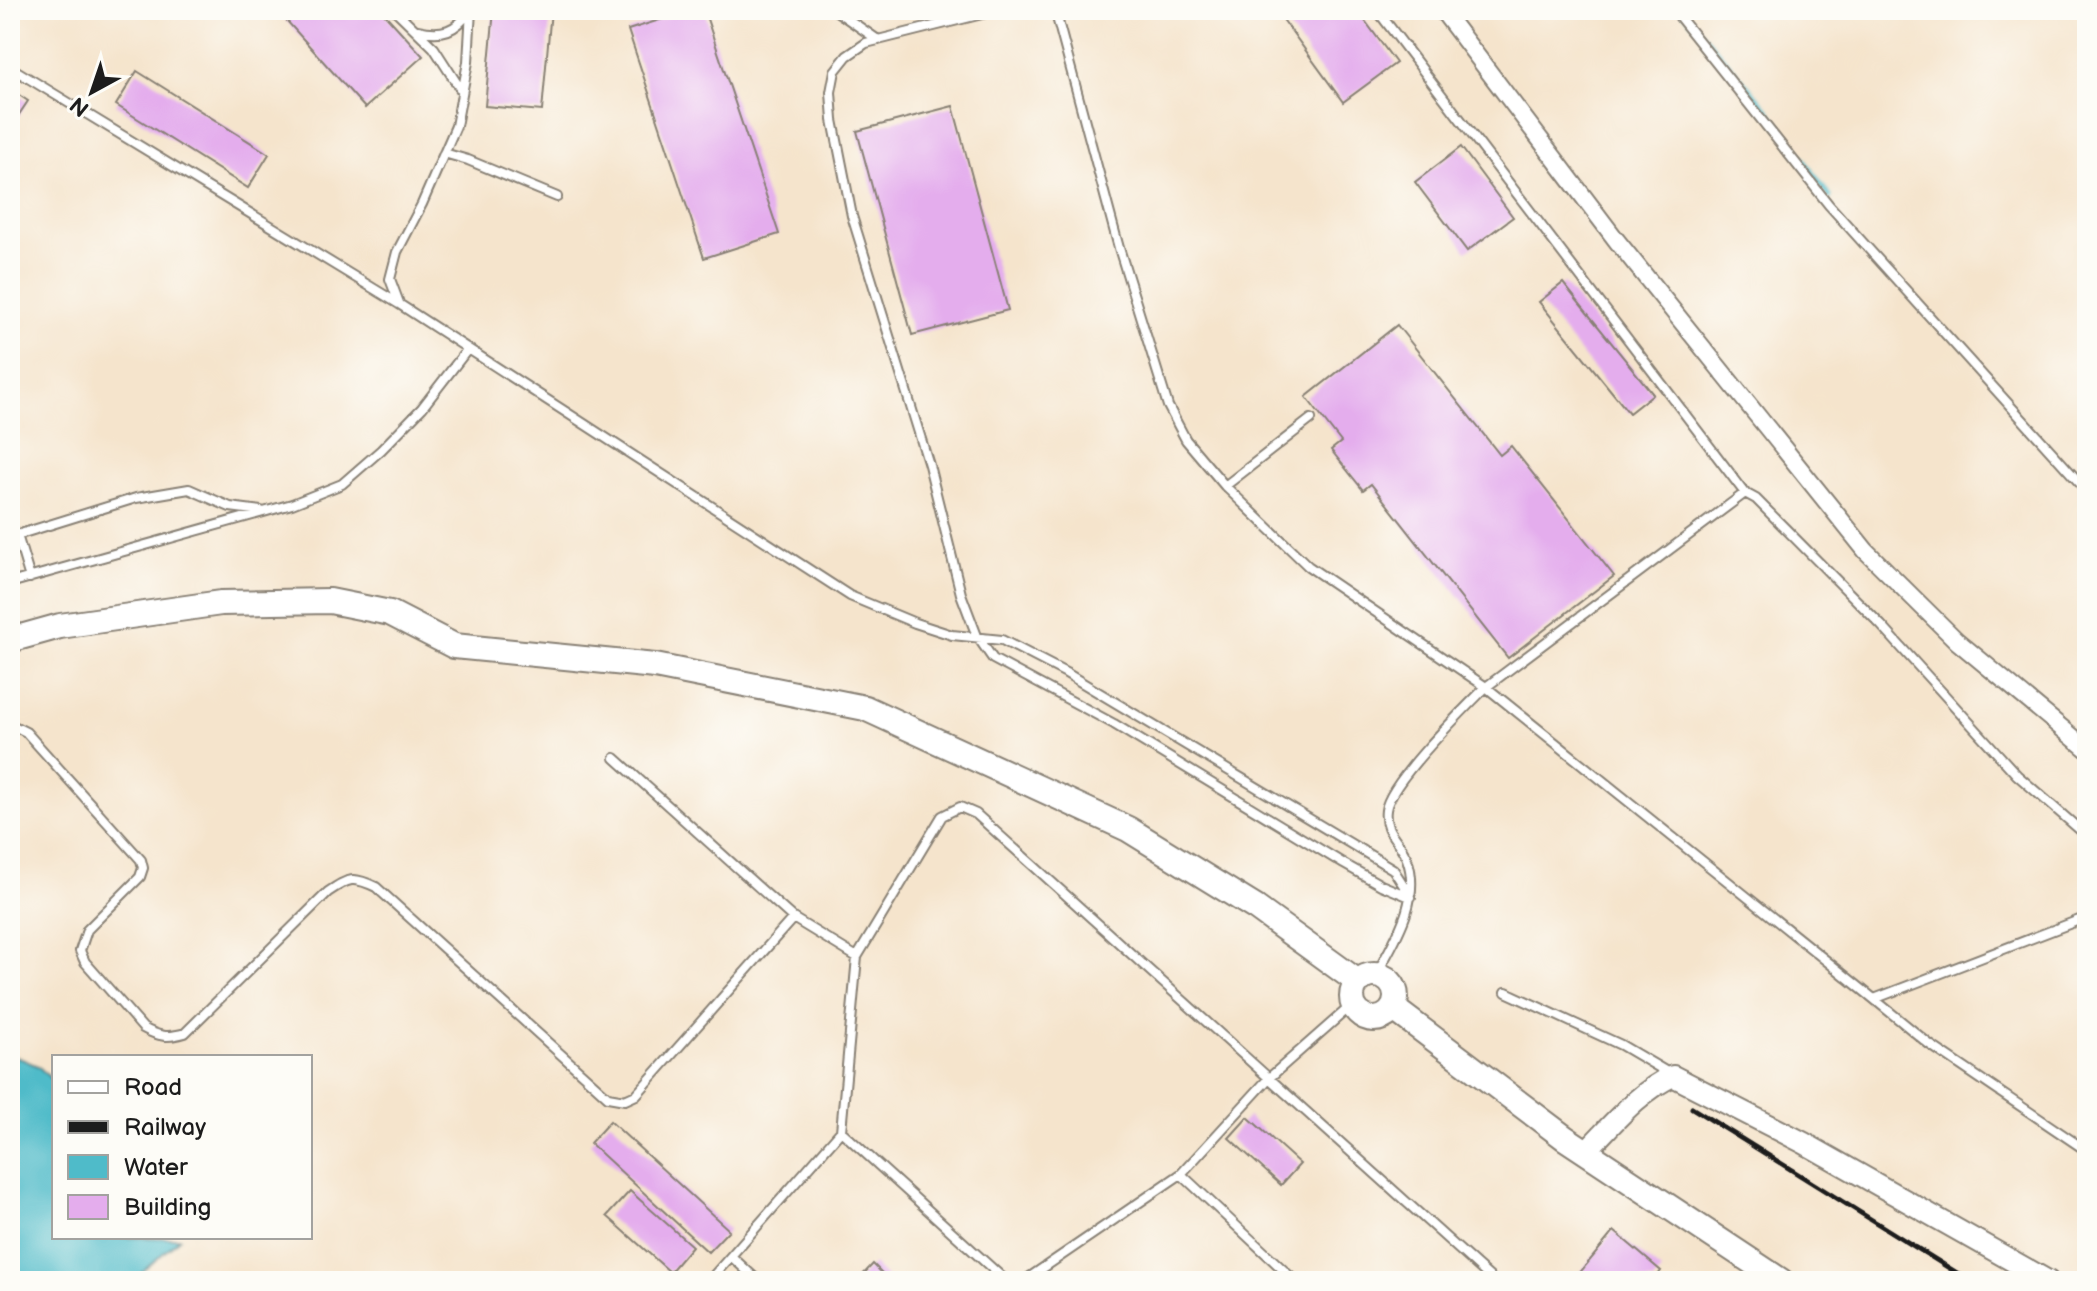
<svg xmlns="http://www.w3.org/2000/svg" width="2097" height="1291" viewBox="0 0 2097 1291" font-family="'Balsamiq Sans',sans-serif">
	<style>
		.water { fill: #4fbbc9; stroke: #366c72; stroke-width: 2 }
		.lines { fill: none; stroke-linecap: round; stroke-linejoin: round }
		.stream { stroke: #4fbbc9; stroke-width: 5 }
		.building { fill: #e4aded }
		.service-casing { stroke: #888074; stroke-width: 12 }
		.minor-casing { stroke: #888074; stroke-width: 20 }
		.tertiary-casing { stroke: #888074; stroke-width: 24 }
		.secondary-casing { stroke: #888074; stroke-width: 28 }
		.service { stroke: #fff; stroke-width: 8 }
		.minor { stroke: #fff; stroke-width: 16 }
		.tertiary { stroke: #fff; stroke-width: 20 }
		.secondary { stroke: #fff; stroke-width: 24 }
		.rail { stroke: #1c1c1c; stroke-width: 5 }
	</style>
	<rect width="100%" height="100%" fill="#fdfcf7"/>
	<filter id="ink" filterUnits="userSpaceOnUse"><feTurbulence type="fractalNoise" baseFrequency=".0125" numOctaves="2"/><feDisplacementMap in="SourceGraphic" scale="16" xChannelSelector="R" yChannelSelector="G"/><feConvolveMatrix kernelMatrix="1 2 1 2 8 2 1 2 1" color-interpolation-filters="sRGB"/></filter>
	<filter id="wash" filterUnits="userSpaceOnUse"><feTurbulence type="fractalNoise" baseFrequency=".006" numOctaves="4" result="noise"/><feDisplacementMap in="SourceGraphic" scale="32" xChannelSelector="R" yChannelSelector="G"/><feGaussianBlur stdDeviation="1.8" result="paint"/><feColorMatrix in="noise" values="0 0 0 0 0 0 0 0 0 0 0 0 0 0 0 0 0 1.4 0 .05"/><feComposite in="paint" operator="in"/></filter>
	<g filter="url(#wash)">
		<rect width="100%" height="100%" fill="#f5e4cc"/>
		<path class="water" d="M10 1054 38 1066 54 1082V1237L180 1238 132 1281H10Z"/>
		<g class="lines">
			<path class="stream" d="M1682 10 1768 110 1830 197"/>
		</g>
		<g id="blocks">
			<path class="building" d="M277 10H381L423 56 365 108Z
				M494 10H551L542 111 485 106Z
				M691 10H704L779 234 704 258 628 30Z
				M1293 10H1357L1396 63 1343 102 1282 18Z
				M137 71 269 154 248 188 116 105Z
				M10 89 28 101 14 122 10 119Z
				M953 106 1008 310 912 335 857 131Z
				M1461 147 1513 217 1467 251 1415 182Z
				M1563 283 1653 394 1629 413 1539 302Z
				M1397 325 1500 455 1511 446 1614 576 1508 658 1371 484 1363 490 1331 450 1341 442 1306 397Z
				M1248 1117 1300 1164 1281 1185 1229 1138Z
				M610 1121 729 1230 708 1252 590 1143Z
				M630 1191 692 1246 670 1272 607 1216Z
				M1614 1231 1661 1271 1653 1281H1573Z
				M873 1264 890 1281H857Z"/>
		</g>
	</g>
	<g filter="url(#ink)">
		<use href="#blocks" fill-opacity="0" stroke="#888074" stroke-width="2"/>
		<g class="lines">
			<defs>
				<path id="service" d="M395 10 434 48 461 90
					M835 10 878 40
					M998 10 866 43 847 56 835 71 831 92 833 120 852 216 929 465 961 594 977 636 993 659 1114 724 1344 864 1381 885 1410 897
					M1055 10 1119 248 1168 406 1186 440 1225 486 1308 566 1486 687 1874 999 2087 917
					M1377 10 1745 493
					M1674 10 1829 205 2087 491
					M418 30C442 36 456 31 470 11
					M10 67 399 304 850 596 915 623 952 635 1002 640 1066 673 1393 869 1411 897
					M444 153 468 160 557 197
					M399 303 390 279 397 252 422 204 456 126 468 62 471 10
					M1225 486 1311 419
					M10 525 17 535
					M30 578 17 535 136 498 189 489 230 507 261 511
					M10 583 292 504 342 484 381 450 422 408 467 350
					M10 724 26 732 141 860 143 868 140 877 87 930 80 951 85 962 143 1028C159 1037 168 1038 185 1033L328 892C349 878 353 876 376 887L608 1097 625 1100 636 1095 793 918
					M615 758 793 918 857 957
					M1376 975C1394 941 1422 900 1407 859 1401 841 1383 833 1386 810 1389 783 1464 709 1486 687L1745 493 1756 499 1881 625 2017 775 2087 836
					M1506 992 1621 1045 1672 1075
					M1874 999 1929 1044 2087 1151
					M841 1131 857 957 942 816 960 807 976 814 1494 1281
					M731 1256 758 1281
					M709 1281 841 1131 1006 1281
					M1024 1281 1181 1174
					M1295 1281 1181 1174 1269 1078 1353 1004"/>
				<path id="minor" d="M1442 10 1617 241 1866 551 1957 641 2087 749"/>
				<path id="tertiary" d="M1586 1151C1612 1125 1639 1091 1673 1076L1804 1143 2048 1281"/>
				<path id="secondary" d="M10 640 60 626 221 603 330 601 390 613 454 646 655 666 865 708 1128 829 1256 908 1358 982
					M1352 997a22 22 0 1 1 44 0a22 22 0 1 1-44 0Z
					M1393 1008 1565 1138 1781 1281"/>
			</defs>
			<use href="#service" class="service-casing"/>
			<use href="#minor" class="minor-casing"/>
			<use href="#tertiary" class="tertiary-casing"/>
			<use href="#secondary" class="secondary-casing"/>
			<use href="#service" class="service"/>
			<use href="#minor" class="minor"/>
			<use href="#tertiary" class="tertiary"/>
			<use href="#secondary" class="secondary"/>
			<path class="rail" d="M1692 1108 1970 1281"/>
		</g>
	</g>
	<rect width="2097" height="1291" fill="none" stroke="#fdfcf7" stroke-width="40"/>
	<rect x="52" y="1055" width="260" height="184" fill="#fdfcf7" stroke="#a3a29f" stroke-width="2"/>
	<rect x="68" y="1081" width="40" height="12" fill="#ffffff" stroke="#a3a29f" stroke-width="2"/>
	<text x="124" y="1095" font-size="24" fill="#1c1c1c">Road</text>
	<rect x="68" y="1121" width="40" height="12" fill="#1c1c1c" stroke="#a3a29f" stroke-width="2"/>
	<text x="124" y="1135" font-size="24" fill="#1c1c1c">Railway</text>
	<rect x="68" y="1155" width="40" height="24" fill="#4fbbc9" stroke="#a3a29f" stroke-width="2"/>
	<text x="124" y="1175" font-size="24" fill="#1c1c1c">Water</text>
	<rect x="68" y="1195" width="40" height="24" fill="#e4aded" stroke="#a3a29f" stroke-width="2"/>
	<text x="124" y="1215" font-size="24" fill="#1c1c1c">Building</text>
	<g transform="translate(92 92) rotate(220)" stroke="#fdfcf7" stroke-width="6" paint-order="stroke">
	<path d="M0-6L14 30L0 20L-14 30Z" fill="#1c1c1c"/>
	<text y="-12" font-size="22" font-weight="bold" text-anchor="middle" fill="#1c1c1c">N</text>
	</g>
</svg>
